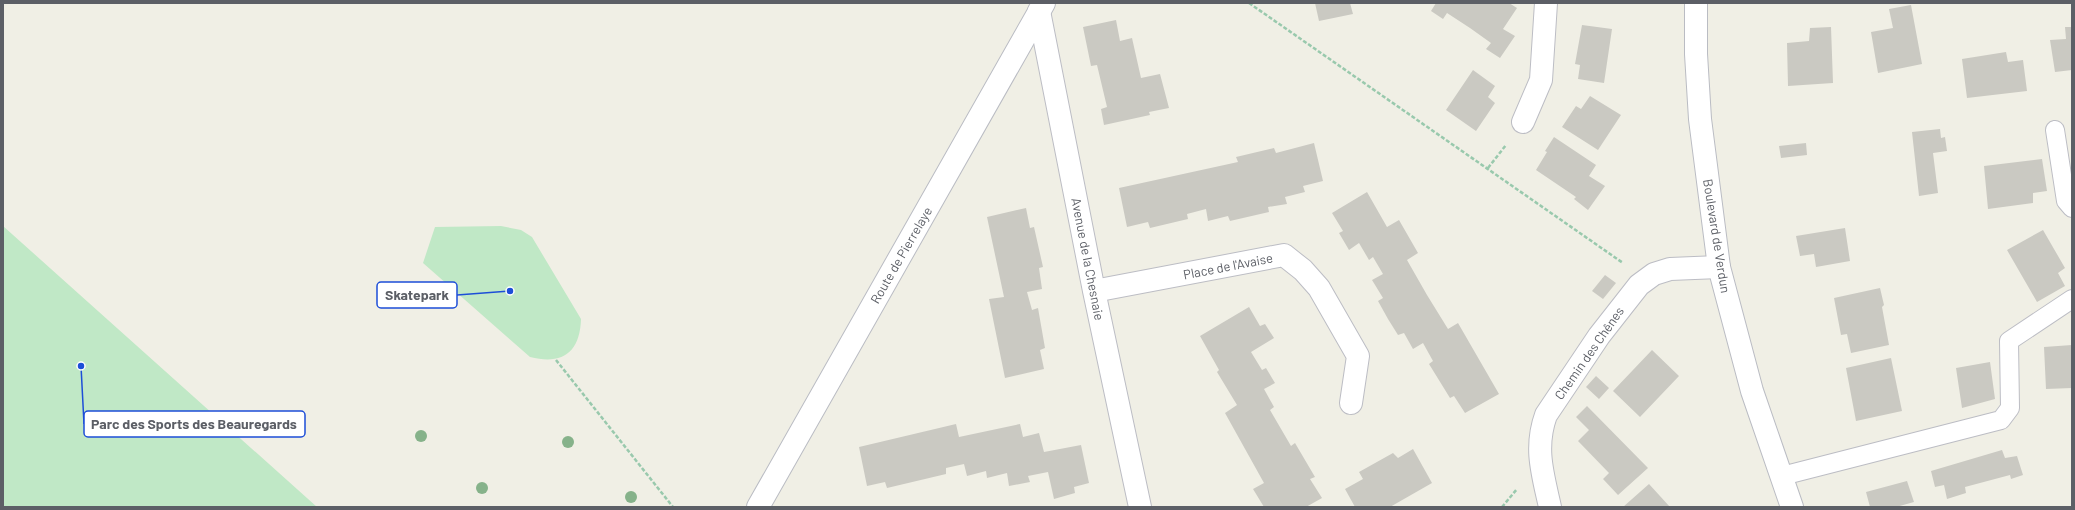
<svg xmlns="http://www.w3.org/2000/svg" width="2075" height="510" viewBox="0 0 2075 510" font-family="Barlow,sans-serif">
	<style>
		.green { fill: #c0e8c6 }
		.building { fill: #cac9c2 }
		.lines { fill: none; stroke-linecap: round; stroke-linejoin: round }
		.lane-casing { stroke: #bcbdc4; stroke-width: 20 }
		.street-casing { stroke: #bcbdc4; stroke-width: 24 }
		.secondary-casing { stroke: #babcc3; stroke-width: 24 }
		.path { stroke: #99c9ad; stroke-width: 2.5; stroke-dasharray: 4 2; stroke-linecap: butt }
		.lane { stroke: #fff; stroke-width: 18 }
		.street { stroke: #fff; stroke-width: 22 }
		.secondary { stroke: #fff; stroke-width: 22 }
		.tree { fill: #86b28a }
		.labels { text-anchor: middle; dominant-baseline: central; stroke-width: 3; stroke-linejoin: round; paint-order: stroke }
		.street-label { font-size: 13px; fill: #5c5f66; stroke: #fff }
		.leader { fill: none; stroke: #1d4ed8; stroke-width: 1.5 }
		.callout-dot { fill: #1d4ed8; stroke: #fff; stroke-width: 1.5 }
		.callout { fill: #fff; stroke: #1d4ed8; stroke-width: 1.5 }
		.callout-label { font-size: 14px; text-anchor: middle; font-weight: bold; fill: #5c5f66 }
	</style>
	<rect width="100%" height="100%" fill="#f0efe5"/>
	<path class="green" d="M3 226 317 507H3Z
		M501 226 521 230 532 237 581 319C580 353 562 365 530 357L423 263 435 227Z"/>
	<path class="building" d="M1315 3H1350L1353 14 1319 21Z
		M1436 3H1509L1517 8 1503 29 1515 36 1500 58 1486 49 1491 43 1470 28 1447 13 1443 19 1431 11Z
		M1911 5 1922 64 1878 73 1871 32 1893 28 1889 9Z
		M1116 20 1120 41 1132 38 1141 78 1160 74 1169 108 1149 112 1150 115 1104 125 1101 109 1107 107 1097 65 1091 66 1083 27Z
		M1582 25 1612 29 1604 83 1578 79 1580 65 1575 64Z
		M1831 27 1833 83 1788 86 1787 43 1809 41 1810 28Z
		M2065 27H2072V70L2055 72 2050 40 2066 39Z
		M2006 52 2008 62 2023 60 2027 91 1967 98 1962 59Z
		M1473 70 1495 86 1488 97 1495 103 1476 131 1446 110Z
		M1590 96 1621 115 1598 150 1562 127 1576 106 1581 109Z
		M1940 129 1941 138 1945 137 1947 151 1933 153 1938 193 1919 196 1912 132Z
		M1554 137 1596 165 1589 176 1605 186 1588 210 1574 199 1576 197 1536 170 1547 152 1545 151Z
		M1314 143 1323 181 1303 186 1305 192 1285 197 1287 204 1268 207 1269 212 1230 221 1228 216 1208 221 1206 209 1187 214 1188 219 1150 228 1148 222 1127 227 1119 188 1238 162 1236 157 1274 148 1276 153Z
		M1806 143 1807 155 1781 158 1779 146Z
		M2042 159 2047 191 2033 193V203L1988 209 1984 166Z
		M1367 192 1387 227 1399 220 1418 253 1407 260 1427 295 1448 329 1458 323 1499 394 1465 413 1454 396 1450 398 1429 364 1433 361 1423 343 1413 349 1404 333 1398 335 1388 319 1378 301 1383 298 1372 280 1383 274 1373 257 1369 260 1359 243 1349 250 1339 233 1343 231 1332 213Z
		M1026 208 1030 228 1034 227 1043 267 1039 268 1042 289 1027 292 1032 310 1038 308 1045 348 1040 350 1044 369 1005 378 989 299 1004 297 987 217Z
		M1845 228 1850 261 1816 267 1814 254 1800 256 1796 236Z
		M2043 230 2065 268 2058 273 2065 286 2037 302 2007 250Z
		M1605 275 1616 283 1603 299 1592 291Z
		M1880 288 1884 305 1882 307 1889 345 1851 353 1847 334 1841 335 1834 298Z
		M1249 307 1260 326 1265 324 1274 338 1251 352 1262 370 1266 368 1275 383 1264 389 1274 407 1270 410 1291 446 1295 443 1315 477 1310 479 1322 498 1306 507H1264L1253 489 1264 483 1225 413 1237 405 1217 372 1219 370 1200 336Z
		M2072 345V388L2046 389 2044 347Z
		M1652 350 1679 376 1640 417 1613 391Z
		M1891 358 1902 411 1856 421 1846 368Z
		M1990 362 1995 399 1962 408 1956 368Z
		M1596 376 1609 388 1599 399 1586 387Z
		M1587 406 1648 468 1618 495 1603 479 1609 473 1578 441 1589 430 1576 417Z
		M956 424 959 437 1020 424 1023 437 1039 433 1044 452 1081 445 1089 483 1074 487 1075 493 1054 499 1048 472 1028 476 1030 482 1009 486 1007 473 987 478 986 471 967 476 964 464 946 468V474L925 479 887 488 885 482 867 486 859 447Z
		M1413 449 1432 483 1390 507H1355L1345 489 1363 479 1359 472 1393 453 1398 458Z
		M2002 450 2005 458 2017 456 2023 475 2011 479 2010 475 1965 487 1966 493 1947 499 1944 485 1935 487 1931 471Z
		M1907 481 1914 502 1896 507H1870L1866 492Z
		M1649 484 1670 507H1623Z"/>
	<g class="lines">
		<defs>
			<path id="lane" d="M2055 130 2066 201 2072 208
				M1782 476 2001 420 2010 408 2009 341 2072 299"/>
			<path id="street" d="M1039 11 1094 291 1140 507
				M1523 122 1541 80 1546 3
				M1094 291 1284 255 1303 270 1319 288 1358 356 1351 403
				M1550 507C1543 475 1534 448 1546 415L1599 336 1639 285 1654 274 1670 269 1719 267"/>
			<path id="secondary" d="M1696 3V54L1700 119 1719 267 1752 391 1792 507
				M758 507 1044 3"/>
		</defs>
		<use href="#lane" class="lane-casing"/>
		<use href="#street" class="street-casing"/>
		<use href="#secondary" class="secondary-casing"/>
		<path class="path" d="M1249 3 1623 263
			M1488 168 1506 145
			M556 360 673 507
			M1502 507 1517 489"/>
		<use href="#lane" class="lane"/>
		<use href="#street" class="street"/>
		<use href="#secondary" class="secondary"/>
	</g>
	<g class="tree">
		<circle cx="421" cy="436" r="6"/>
		<circle cx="568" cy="442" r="6"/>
		<circle cx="482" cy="488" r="6"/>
		<circle cx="631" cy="497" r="6"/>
	</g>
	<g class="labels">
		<g class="street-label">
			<text transform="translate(1717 236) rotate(81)">Boulevard de Verdun</text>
			<text transform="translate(901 255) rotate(-60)">Route de Pierrelaye</text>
			<text transform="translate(1088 259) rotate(79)">Avenue de la Chesnaie</text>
			<text transform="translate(1228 266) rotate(-11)">Place de l'Avaise</text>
			<text transform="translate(1589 353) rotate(-55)">Chemin des Chênes</text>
		</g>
	</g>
	<path class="leader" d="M510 291L457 295M81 366L84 424"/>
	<g class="callout-dot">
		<circle cx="510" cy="291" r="4"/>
		<circle cx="81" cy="366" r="4"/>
	</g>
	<g class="callout">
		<rect x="377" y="282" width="80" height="26" rx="4"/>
		<rect x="84" y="411" width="221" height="26" rx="4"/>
	</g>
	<g class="callout-label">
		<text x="417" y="300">Skatepark</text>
		<text x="194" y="429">Parc des Sports des Beauregards</text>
	</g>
	<rect width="2075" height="510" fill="none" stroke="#5c5f66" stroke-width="8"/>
</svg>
